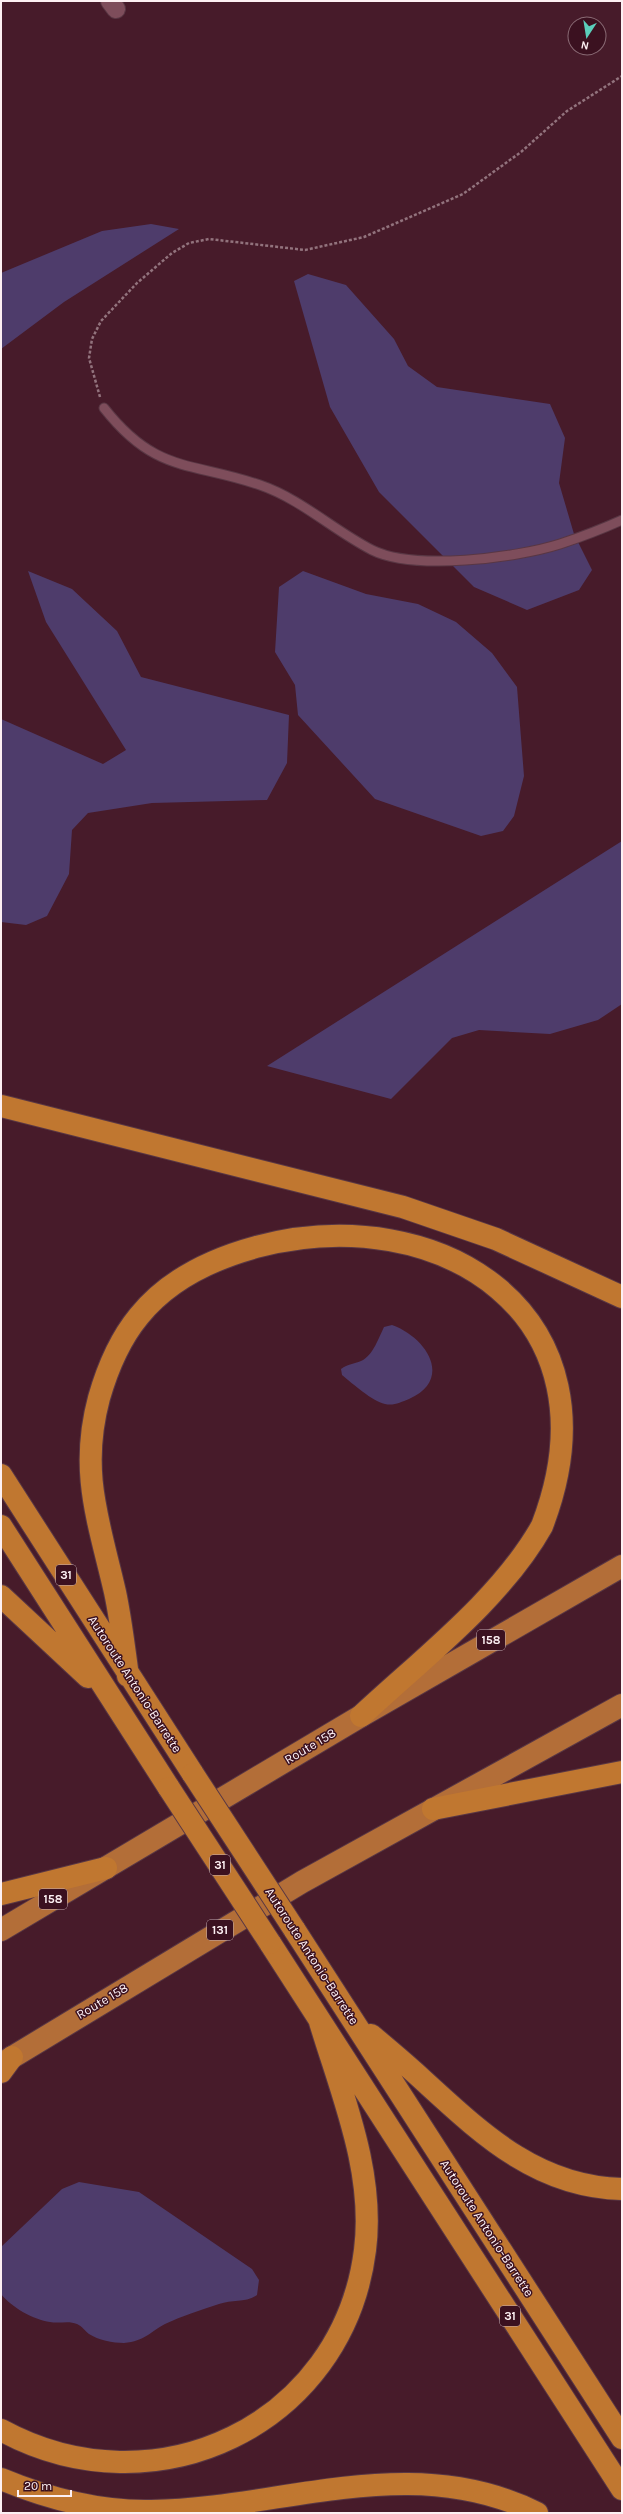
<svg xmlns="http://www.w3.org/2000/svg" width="623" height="2514" viewBox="0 0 623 2514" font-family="Karla,sans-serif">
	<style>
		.green { fill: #4e3c6b }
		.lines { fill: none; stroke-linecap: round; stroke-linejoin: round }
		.service-casing { stroke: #593744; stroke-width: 11 }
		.minor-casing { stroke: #593744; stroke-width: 20 }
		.trunk-casing { stroke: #593744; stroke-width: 24 }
		.motorway-casing { stroke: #593744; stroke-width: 24 }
		.path { stroke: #92737d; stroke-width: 2.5; stroke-dasharray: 3 2; stroke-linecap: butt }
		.service { stroke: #7e4d5b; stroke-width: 9 }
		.minor { stroke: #7e4d5b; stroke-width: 18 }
		.trunk { stroke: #b36e38; stroke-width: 22 }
		.motorway { stroke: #c07730; stroke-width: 22 }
		.motorway-bridge-casing { stroke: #593744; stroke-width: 24; stroke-linecap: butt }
		.motorway-bridge { stroke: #c07730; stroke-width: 22 }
		.labels { text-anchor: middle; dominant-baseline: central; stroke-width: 3; stroke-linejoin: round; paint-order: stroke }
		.shield { fill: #3b1120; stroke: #c3adb4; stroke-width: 1 }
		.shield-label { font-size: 12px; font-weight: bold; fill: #fdf0f3 }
		.street-label { font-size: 13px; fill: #fdf0f3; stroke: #3b1120 }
	</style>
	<rect width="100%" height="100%" fill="#471b2a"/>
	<path class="green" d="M151 224 179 229 64 302 1 349V273L102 231Z
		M308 274 346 285 394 339 408 366 437 387 550 404 565 438 559 483 574 534 592 570 579 590 527 610 474 587 379 492 330 407 294 281Z
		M28 571 72 589 117 631 141 677 289 715 287 763 267 800 152 803 88 813 72 830 69 874 47 916 26 925 1 922V719L103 764 126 750 46 622Z
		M303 571 366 594 418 604 456 622 492 653 517 687 524 776 514 816 503 831 481 836 375 799 298 715 295 685 275 652 279 587Z
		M622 841V1004L598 1020 550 1034 479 1030 452 1038 391 1099 267 1066Z
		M392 1325C426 1337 454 1379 409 1399 401 1402 394 1406 385 1404 372 1401 353 1384 342 1375L341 1369C348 1364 354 1364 361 1361 373 1356 379 1337 384 1327Z
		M79 2182 139 2192 252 2269 259 2280 257 2295C245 2303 232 2299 219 2304 201 2310 182 2316 165 2324 150 2332 145 2341 124 2343 113 2343 98 2340 89 2334 85 2331 82 2326 77 2324 68 2320 60 2324 50 2322 34 2320 11 2307 1 2294V2247L62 2189Z"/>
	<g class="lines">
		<defs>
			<path id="service" d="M104 408C156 474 190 461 260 485 301 499 333 530 372 550 414 571 516 558 560 544 581 537 602 529 622 520"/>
			<path id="minor" d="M110 1 116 9"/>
			<path id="trunk" d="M1 1930 361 1716 622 1566
				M1 2064 302 1882 622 1705"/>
			<path id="motorway" d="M1 1106 403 1207 496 1239 622 1297
				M1 1475 193 1774
				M1 1526 169 1788
				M1 1596 88 1677
				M128 1676C124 1648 121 1620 115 1592 99 1522 79 1472 99 1398 107 1370 120 1339 139 1316 168 1280 212 1259 256 1247 441 1198 623 1315 542 1526 501 1599 422 1659 361 1716
				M433 1809 622 1772
				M1 1894 106 1868
				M294 1929 622 2438
				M270 1943 622 2489
				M371 2035C389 2050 407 2065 424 2081 482 2134 537 2187 622 2189
				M1 2072 12 2057
				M1 2430C155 2514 343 2425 365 2250 375 2172 342 2095 320 2022
				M1 2479C49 2499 99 2512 151 2511 282 2509 411 2450 537 2513"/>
		</defs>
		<use href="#service" class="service-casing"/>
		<use href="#minor" class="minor-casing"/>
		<use href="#trunk" class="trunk-casing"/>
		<use href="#motorway" class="motorway-casing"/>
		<path class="path" d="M100 397 89 358 92 339 101 321 137 283 172 253 189 243 209 239 305 250 364 237 463 194 521 152 567 111 622 76"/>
		<use href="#service" class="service"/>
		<use href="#minor" class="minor"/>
		<use href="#trunk" class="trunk"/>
		<use href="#motorway" class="motorway"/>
		<defs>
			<path id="motorway-bridge" d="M193 1774 294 1929
				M169 1788 270 1943"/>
		</defs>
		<use href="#motorway-bridge" class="motorway-bridge-casing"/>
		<use href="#motorway-bridge" class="motorway-bridge"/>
	</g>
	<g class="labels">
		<g class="shield">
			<rect x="56" y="1565" width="20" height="20" rx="3"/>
			<rect x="477" y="1630" width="28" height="20" rx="3"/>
			<rect x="210" y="1855" width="20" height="20" rx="3"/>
			<rect x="39" y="1889" width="28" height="20" rx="3"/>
			<rect x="207" y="1920" width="26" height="20" rx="3"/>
			<rect x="500" y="2306" width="20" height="20" rx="3"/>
		</g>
		<g class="shield-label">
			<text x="66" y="1575">31</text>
			<text x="491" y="1640">158</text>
			<text x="220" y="1865">31</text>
			<text x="53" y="1899">158</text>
			<text x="220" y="1930">131</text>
			<text x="510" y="2316">31</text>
		</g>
		<g class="street-label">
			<text transform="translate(135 1684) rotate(57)">Autoroute Antonio-Barrette</text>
			<text transform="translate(310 1746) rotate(-31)">Route 158</text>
			<text transform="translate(312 1956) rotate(57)">Autoroute Antonio-Barrette</text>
			<text transform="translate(102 2001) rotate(-31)">Route 158</text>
			<text transform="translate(487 2228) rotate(57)">Autoroute Antonio-Barrette</text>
		</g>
	</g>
	<rect width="623" height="2514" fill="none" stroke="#fdf0f3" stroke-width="4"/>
	<g transform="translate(587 36) rotate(192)"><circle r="19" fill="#3b1120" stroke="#896a74"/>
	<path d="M0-3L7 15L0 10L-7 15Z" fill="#5bcebb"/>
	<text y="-6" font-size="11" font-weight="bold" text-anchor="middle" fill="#fdf0f3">N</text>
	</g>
	<path d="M18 2490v6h53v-6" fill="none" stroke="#fdf0f3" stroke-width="2"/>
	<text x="24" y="2490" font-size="12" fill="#fdf0f3" stroke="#3b1120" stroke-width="3" paint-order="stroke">20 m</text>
</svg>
